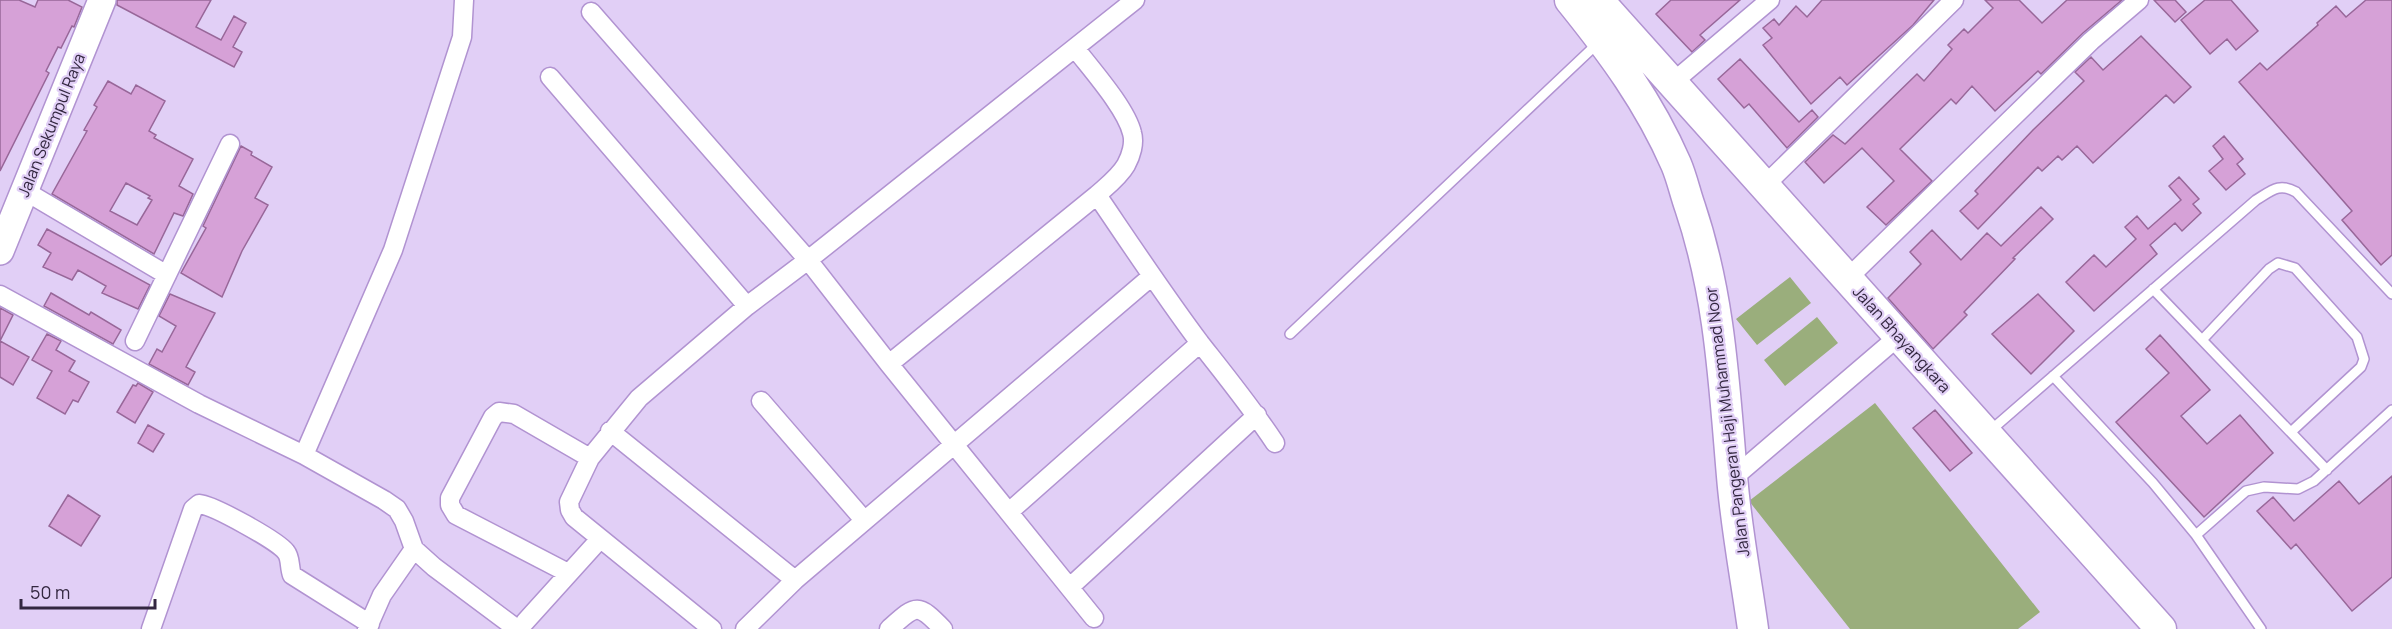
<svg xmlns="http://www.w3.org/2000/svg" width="2392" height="629" viewBox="0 0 2392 629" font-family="Manrope,sans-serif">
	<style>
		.green { fill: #9aae7c }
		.building { fill: #d6a1d7; stroke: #986799; stroke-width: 1.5; fill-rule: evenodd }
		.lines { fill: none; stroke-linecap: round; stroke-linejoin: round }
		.lane-casing { stroke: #b193d1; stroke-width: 12 }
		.street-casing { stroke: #b193d1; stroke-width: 21 }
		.secondary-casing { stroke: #b193d1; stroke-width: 30 }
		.primary-casing { stroke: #b193d1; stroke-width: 33 }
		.lane { stroke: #fff; stroke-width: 9 }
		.street { stroke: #fff; stroke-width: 18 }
		.secondary { stroke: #fff; stroke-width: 27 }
		.primary { stroke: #fff; stroke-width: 30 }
		.labels { text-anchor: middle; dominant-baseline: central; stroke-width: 4.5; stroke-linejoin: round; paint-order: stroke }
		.street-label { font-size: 16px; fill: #332740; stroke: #e1cff6 }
	</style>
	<rect width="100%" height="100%" fill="#e1cff6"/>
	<path class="green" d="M1790 277 1811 303 1757 345 1736 319Z
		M1817 317 1838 343 1785 386 1764 360Z
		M1875 403 2040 612 2018 629H1850L1749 501Z"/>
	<path class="building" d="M0 0H19L35 7 38 0H68L82 7 74 27 72 26 61 48 58 47 46 71 49 73 0 171Z
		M117 0H211L196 27 221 40 234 16 246 23 233 47 242 52 234 67 117 5Z
		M1671 0H1740L1700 35 1705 40 1692 52 1656 14Z
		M1822 0H1934L1913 25 1847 85 1840 77 1811 104 1763 45 1772 38 1763 28 1774 19 1779 25 1796 6 1807 17Z
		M1985 0H2019L2042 23 2067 0H2122L2083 33 2041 74 2038 71 1995 111 1972 86 1956 104 1951 99 1900 149 1932 181 1886 225 1867 207 1894 181 1862 148 1824 183 1805 162 1833 135 1845 144 1917 74 1924 81 1952 49 1948 45 1964 29 1968 33 1993 8Z
		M2154 0H2175L2186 12 2175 22Z
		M2205 0H2231L2258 31 2236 50 2227 39 2210 54 2181 20Z
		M2366 0H2392V255L2381 265 2342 220 2352 211 2239 82 2260 63 2267 70 2318 25 2317 23 2336 6 2346 17Z
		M2141 36 2191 87 2174 103 2166 95 2093 163 2077 146 2062 160 2058 156 2042 171 2038 167 1978 229 1960 211 1978 194 1975 191 2033 130 2084 81 2075 72 2091 57 2103 70Z
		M1740 59 1799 122 1812 110 1818 117 1787 148 1749 104 1744 108 1718 79Z
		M108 81 131 94 136 85 165 101 149 131 156 135 154 138 193 159 179 186 193 194 183 216 174 213 154 254 52 194 87 131 84 130 97 107 94 105ZM126 183 150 196 148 198 152 200 137 225 110 211Z
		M2224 136 2243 159 2237 164 2245 174 2226 190 2209 171 2223 159 2213 146Z
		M241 146 252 152 251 155 272 167 255 198 268 205 242 251 222 297 181 273 206 228 203 226Z
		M2179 177 2199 199 2193 204 2201 213 2182 231 2175 223 2150 245 2157 254 2094 311 2066 282 2094 255 2106 267 2136 239 2125 227 2137 216 2148 229 2181 200 2169 186Z
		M2041 207 2053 219 2013 258 2015 259 1964 312 1967 315 1933 349 1888 298 1921 264 1910 252 1932 230 1961 260 1987 233 2001 246Z
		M47 229 150 285 138 309 102 293 106 286 78 270 72 280 43 267 51 253 38 245Z
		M51 293 89 315 91 312 121 330 113 344 44 306Z
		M170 294 215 313 186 367 195 372 188 385 149 364 157 349 162 352 176 326 159 316Z
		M2038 294 2074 331 2031 374 1992 334Z
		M0 308 13 315 0 341 29 357 13 385 0 377Z
		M47 334 61 341 56 350 75 361 69 371 89 382 78 402 73 400 65 414 37 398 52 371 32 360Z
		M2160 335 2210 390 2181 416 2207 444 2240 415 2273 453 2204 517 2116 422 2169 373 2146 349Z
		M138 383 153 392 135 423 117 412 133 385 136 386Z
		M1935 410 1972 453 1950 471 1913 428Z
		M148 425 164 434 153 452 138 443Z
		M2392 476V577L2352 611 2296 544 2291 549 2257 511 2273 497 2294 521 2339 481 2359 504Z
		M68 495 100 516 81 546 49 526Z"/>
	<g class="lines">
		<defs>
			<path id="lane" d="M2153 289 2327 470
				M1290 334 1598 43
				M2202 340 2269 269 2278 263 2295 268 2357 337 2364 359 2361 367 2291 432
				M2053 376 2153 483 2196 535 2261 629
				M1990 431 2256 200C2271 191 2279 182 2296 192L2392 294
				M2196 535 2246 491 2264 487 2298 489 2314 481 2392 410"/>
			<path id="street" d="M591 12 808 260 889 364 1094 618
				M550 77 747 306
				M1672 83 1770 0
				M1764 186 1954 0
				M25 191 167 275
				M1097 195C1131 245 1164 295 1200 343 1226 376 1252 408 1275 443
				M1848 278 2091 41 2139 0
				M0 295 199 404 304 455 384 500 397 509 404 521 414 549 434 567 517 629
				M135 341 230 144
				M889 364 1097 195C1107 186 1119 177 1126 165 1131 156 1135 143 1132 133 1126 108 1091 69 1075 48
				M761 401 864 520
				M610 431 795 580
				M304 455 393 250 462 37 464 0
				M1732 479 1899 336
				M1009 512 1200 343
				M568 573 456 515 450 505V498L493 417 499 412 514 414 590 458
				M1070 587 1257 415
				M525 622 600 539
				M151 629 193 509 199 504C213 505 278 541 286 552 291 558 289 567 292 575L370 624
				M367 629 382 595 414 549
				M712 629 574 517 570 510 569 502 590 458 639 398 747 306 808 260 1135 0
				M745 629 795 580 1152 276
				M889 629C916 605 917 602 943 629"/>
			<path id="secondary" d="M0 251 102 0"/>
			<path id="primary" d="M1570 0C1612 52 1649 102 1676 164 1682 178 1685 193 1690 207 1720 296 1724 383 1732 476 1736 527 1746 578 1753 629
				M1598 0 2161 629"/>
		</defs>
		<use href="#lane" class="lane-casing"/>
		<use href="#street" class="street-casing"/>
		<use href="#secondary" class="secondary-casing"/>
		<use href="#primary" class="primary-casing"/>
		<use href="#lane" class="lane"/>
		<use href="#street" class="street"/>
		<use href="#secondary" class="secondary"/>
		<use href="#primary" class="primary"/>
	</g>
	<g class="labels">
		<g class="street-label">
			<text transform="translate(51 125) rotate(-68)">Jalan Sekumpul Raya</text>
			<text transform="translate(1902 339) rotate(48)">Jalan Bhayangkara</text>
			<text transform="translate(1727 422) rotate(-97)">Jalan Pangeran Haji Muhammad Noor</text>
		</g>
	</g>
	<path d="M21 599v9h134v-9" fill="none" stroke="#332740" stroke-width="3"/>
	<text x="30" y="599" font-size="18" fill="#332740" stroke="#e1cff6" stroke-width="4.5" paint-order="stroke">50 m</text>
</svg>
